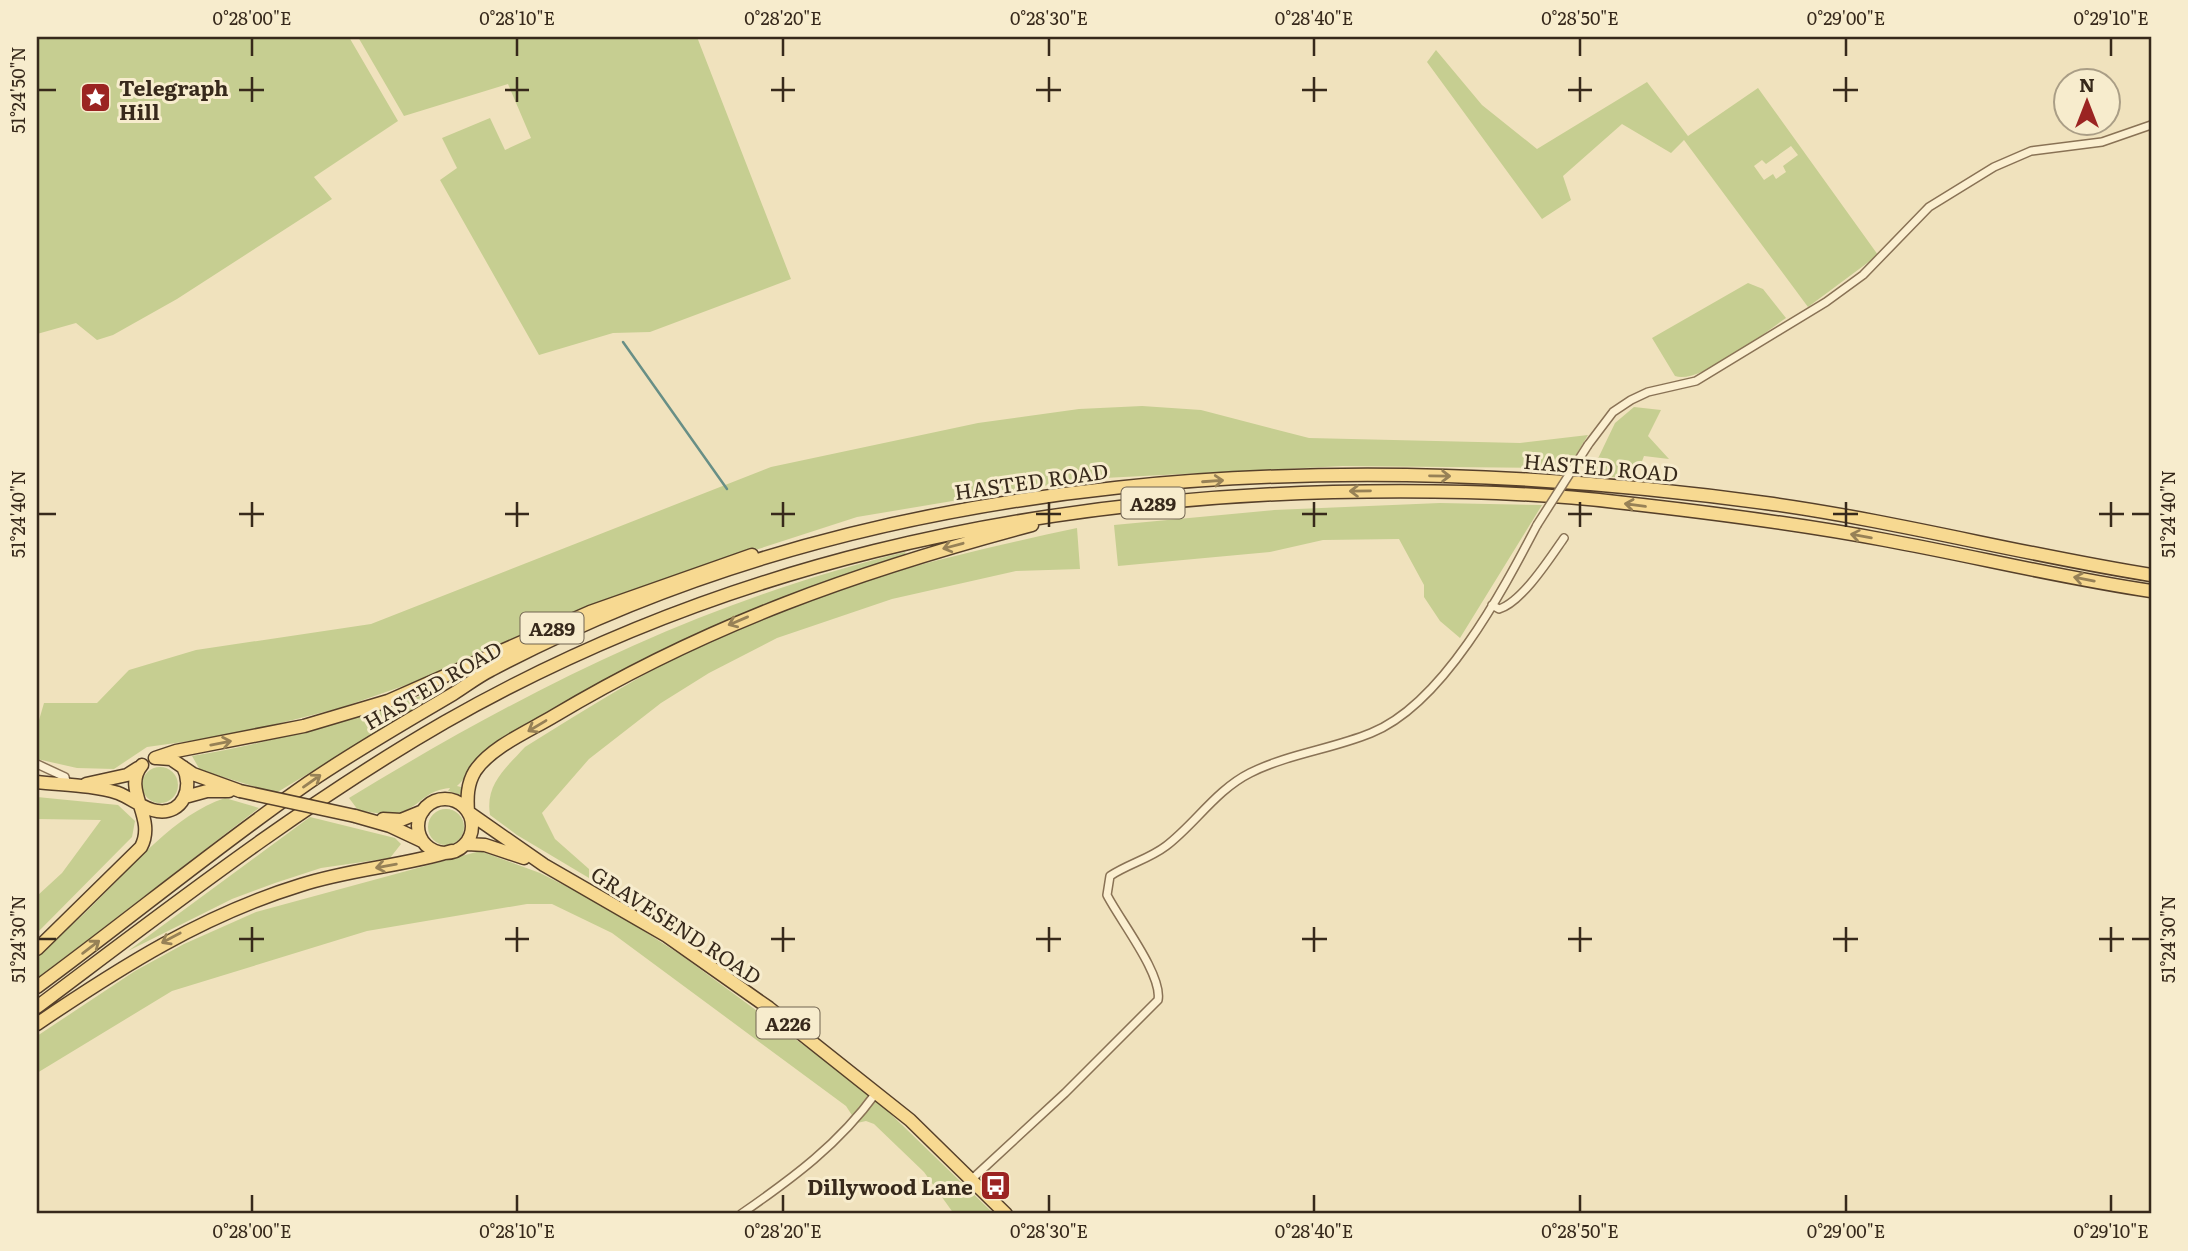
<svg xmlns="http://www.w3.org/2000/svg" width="2188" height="1251" viewBox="0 0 2188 1251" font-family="Literata,serif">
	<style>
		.green { fill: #c6ce91; fill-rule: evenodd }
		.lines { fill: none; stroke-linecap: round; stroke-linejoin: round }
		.stream { stroke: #688f86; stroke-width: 2.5 }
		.street-casing { stroke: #897255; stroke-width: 10 }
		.primary-casing { stroke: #56402a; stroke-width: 15 }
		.street { stroke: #fbefd0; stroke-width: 7 }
		.primary { stroke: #f7d991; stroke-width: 12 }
		.street-bridge-casing { stroke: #897255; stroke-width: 10; stroke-linecap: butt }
		.primary-bridge-casing { stroke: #56402a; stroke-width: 15; stroke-linecap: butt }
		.street-bridge { stroke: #fbefd0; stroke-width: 7 }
		.primary-bridge { stroke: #f7d991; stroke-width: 12 }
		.oneway { stroke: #978156 }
		.ticks { fill: none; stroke: #37291b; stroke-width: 2.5 }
		.labels { text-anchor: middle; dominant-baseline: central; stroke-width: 6; stroke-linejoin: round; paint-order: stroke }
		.shield { fill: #f7eccd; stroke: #716450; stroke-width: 2 }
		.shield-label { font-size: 19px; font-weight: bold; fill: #37291b }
		.poi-label { font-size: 21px; font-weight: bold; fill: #37291b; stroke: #f7eccd; text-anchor: start }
		.street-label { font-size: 21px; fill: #37291b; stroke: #f7eccd }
		.neatline { fill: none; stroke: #37291b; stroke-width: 2.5 }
		.ticks-label { font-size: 18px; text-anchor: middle; fill: #37291b }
	</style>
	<rect width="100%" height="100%" fill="#f0e2bd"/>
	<path class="green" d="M37 37H349L398 121 314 177 332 199 177 299 113 335 97 340 76 323 37 334Z
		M358 37H697L791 279 650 332 613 333 539 355 440 180 457 168 442 138 490 118 505 150 531 138 508 84 404 116Z
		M1436 50 1482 105 1537 149 1647 82 1688 136 1758 88 1878 255 1808 307 1684 140 1671 153 1622 124 1563 176 1571 200 1542 219 1427 62ZM1791 146 1798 155 1783 166 1786 172 1776 179 1773 174 1764 180 1754 166 1762 160 1766 164Z
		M1748 283 1763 289 1786 318C1764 333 1699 385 1675 376L1652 338Z
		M1142 406 1201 410 1309 438 1520 443 1588 435 1568 468 1343 466 1084 479 857 517 749 552 429 677 340 708 233 735 147 747 114 769 77 768 37 759V727L44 703H97L129 670 196 650 371 624 771 467 978 423 1079 409Z
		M1634 407 1661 410 1648 436 1669 459 1644 456 1639 469 1626 462 1617 477H1596L1592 471 1615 423Z
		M1440 503 1542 505 1460 638 1440 621 1424 597V585L1399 539 1323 540 1270 552 1118 566 1114 525 1274 510Z
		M1077 528 1080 569 1016 571 892 599 777 638 709 673 661 703 589 759 542 813 555 839 589 869V878L517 835 490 815C485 784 506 768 525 747 588 708 652 667 719 636 832 583 956 554 1077 528Z
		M905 552 906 555C754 603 606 665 479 763 470 769 465 779 457 786L465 788 464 796 448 791 450 788C427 791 427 798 410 808 395 818 375 813 358 810L349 798C528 689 700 602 905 552Z
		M426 694 437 696 276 793 200 770 192 756C272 743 349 720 426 694Z
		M142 785a18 18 0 1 1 36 0a18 18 0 1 1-36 0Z
		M37 797 118 805 135 821 132 837 37 933V896L62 873 101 820 37 819Z
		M225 798 259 808 37 979V955C57 937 79 920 98 900 135 864 174 815 225 798Z
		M428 827a18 18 0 1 1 36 0a18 18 0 1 1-36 0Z
		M310 817 395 838 401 844 390 858 321 868 275 883 232 899 128 951Z
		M480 851 540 873 605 906 681 955 870 1094 994 1214H954L924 1172 874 1124 866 1121 857 1123 846 1106 612 933 552 904H527L367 931 172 991 37 1073V1036L135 971 184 944 256 912Z"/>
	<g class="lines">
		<path class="stream" d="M623 342 727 489"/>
		<defs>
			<path id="street" d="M1588 445 1613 412 1631 400 1648 392 1696 381 1826 302 1863 275 1929 207 1994 167 2031 151 2102 142 2151 125
				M1492 605 1499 609C1522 602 1550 558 1564 538
				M37 764 65 777 67 785
				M972 1179 1065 1093 1158 1000C1163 975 1119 919 1107 895L1110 876C1128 864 1149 859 1166 846 1195 824 1216 790 1250 773 1288 754 1332 749 1371 733 1443 704 1502 592 1537 525
				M741 1214C793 1178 839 1144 876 1093"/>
			<path id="primary" d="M155 758 176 751 304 726 388 701 590 612 752 555
				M157 758 171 759 193 774 240 791
				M37 782C64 785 92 785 118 793 131 798 145 810 157 811 183 815 194 787 183 767
				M86 784 127 775 138 768
				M185 797 207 791H229
				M418 826a27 27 0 1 1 54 0a27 27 0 1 1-54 0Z
				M468 812C467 798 467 784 475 771 491 747 529 731 554 716 708 624 859 571 1032 525
				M468 812 544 865 667 936 769 1008 910 1120 1006 1214
				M355 816 390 826 422 841
				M383 819 401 820 423 811
				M467 844 485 845 524 858
				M37 949 141 847C157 817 121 790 142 765
				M37 987C128 920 215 848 308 783 355 751 404 723 453 694 466 686 477 677 491 670 879 464 1346 445 1773 504 1900 522 2025 555 2151 575
				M37 1007C169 908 301 805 445 722 720 565 1019 500 1333 492 1427 490 1523 491 1616 502 1706 512 1795 523 1885 540 1973 556 2062 578 2151 591
				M37 1024C121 967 203 915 301 885 350 869 403 866 452 851"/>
		</defs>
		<use href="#street" class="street-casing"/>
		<use href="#primary" class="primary-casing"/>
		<use href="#street" class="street"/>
		<use href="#primary" class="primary"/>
		<defs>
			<path id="street-bridge" d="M1537 525 1588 445"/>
			<path id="primary-bridge" d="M240 791 355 816"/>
		</defs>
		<use href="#street-bridge" class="street-bridge-casing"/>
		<use href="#primary-bridge" class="primary-bridge-casing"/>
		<use href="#street-bridge" class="street-bridge"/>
		<use href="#primary-bridge" class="primary-bridge"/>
	</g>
	<defs><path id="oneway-shaft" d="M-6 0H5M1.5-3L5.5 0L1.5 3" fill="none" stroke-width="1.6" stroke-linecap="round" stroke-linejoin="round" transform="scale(1.75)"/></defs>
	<g class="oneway">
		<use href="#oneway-shaft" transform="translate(1440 476) rotate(1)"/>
		<use href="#oneway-shaft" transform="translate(1213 481) rotate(-4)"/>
		<use href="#oneway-shaft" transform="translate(1360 491) rotate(179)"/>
		<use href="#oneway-shaft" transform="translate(1635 505) rotate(-172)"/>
		<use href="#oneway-shaft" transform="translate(1861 536) rotate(-170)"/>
		<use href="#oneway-shaft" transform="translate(953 546) rotate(165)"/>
		<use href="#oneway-shaft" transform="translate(2084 579) rotate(-169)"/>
		<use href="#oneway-shaft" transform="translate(738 621) rotate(157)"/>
		<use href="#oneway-shaft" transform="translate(537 726) rotate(149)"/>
		<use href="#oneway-shaft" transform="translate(221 743) rotate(-11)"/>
		<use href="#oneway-shaft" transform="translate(312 781) rotate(-35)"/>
		<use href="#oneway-shaft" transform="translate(386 866) rotate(170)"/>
		<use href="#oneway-shaft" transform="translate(171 938) rotate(152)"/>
		<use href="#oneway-shaft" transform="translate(91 947) rotate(-37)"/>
	</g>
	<path class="ticks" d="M252 38V56M517 38V56M783 38V56M1049 38V56M1314 38V56M1580 38V56M1846 38V56M2111 38V56M252 77V102M517 77V102M783 77V102M1049 77V102M1314 77V102M1580 77V102M1846 77V102M38 90H56M239 90H264M505 90H529M771 90H795M1036 90H1061M1302 90H1327M1568 90H1592M1833 90H1858M252 502V527M517 502V527M783 502V527M1049 502V527M1314 502V527M1580 502V527M1846 502V527M2111 502V527M38 514H56M239 514H264M505 514H529M771 514H795M1036 514H1061M1302 514H1327M1568 514H1592M1833 514H1858M2099 514H2124M2132 514H2150M252 927V952M517 927V952M783 927V952M1049 927V952M1314 927V952M1580 927V952M1846 927V952M2111 927V952M38 939H56M239 939H264M505 939H529M771 939H795M1036 939H1061M1302 939H1327M1568 939H1592M1833 939H1858M2099 939H2124M2132 939H2150M252 1195V1212M517 1195V1212M783 1195V1212M1049 1195V1212M1314 1195V1212M1580 1195V1212M1846 1195V1212M2111 1195V1212"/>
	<defs>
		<symbol id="sight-square" viewBox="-11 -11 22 22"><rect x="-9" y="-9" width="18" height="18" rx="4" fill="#9b2422" stroke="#f7eccd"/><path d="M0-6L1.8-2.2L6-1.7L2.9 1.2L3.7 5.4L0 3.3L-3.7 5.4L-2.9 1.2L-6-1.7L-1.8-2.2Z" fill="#fff"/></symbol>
		<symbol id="bus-square" viewBox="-11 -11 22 22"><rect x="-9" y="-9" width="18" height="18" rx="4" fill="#9b2422" stroke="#f7eccd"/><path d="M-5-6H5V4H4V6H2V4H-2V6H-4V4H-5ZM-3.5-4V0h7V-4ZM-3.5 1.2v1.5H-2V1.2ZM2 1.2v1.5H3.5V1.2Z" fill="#fff"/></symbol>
	</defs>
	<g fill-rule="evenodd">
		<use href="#sight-square" x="78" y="80" width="35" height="35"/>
		<use href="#bus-square" x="978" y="1168" width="35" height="35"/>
	</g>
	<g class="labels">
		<g class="shield">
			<rect x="1121.5" y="487.5" width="63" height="31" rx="5"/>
			<rect x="520.5" y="612.5" width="63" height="31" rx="5"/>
			<rect x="756.5" y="1007.5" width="63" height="31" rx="5"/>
		</g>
		<g class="shield-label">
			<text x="1153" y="503">A289</text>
			<text x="552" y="628">A289</text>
			<text x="788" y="1023">A226</text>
		</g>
		<g class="poi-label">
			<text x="119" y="86">Telegraph<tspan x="119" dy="24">Hill</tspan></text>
			<text x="973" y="1185" text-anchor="end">Dillywood Lane</text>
		</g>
		<g class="street-label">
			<text transform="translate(1601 466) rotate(5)">HASTED ROAD</text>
			<text transform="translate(1031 480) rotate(-8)">HASTED ROAD</text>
			<text transform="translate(432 684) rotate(-30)">HASTED ROAD</text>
			<text transform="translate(677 924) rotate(33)">GRAVESEND ROAD</text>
		</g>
	</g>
	<rect width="2188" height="1251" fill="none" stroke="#f7eccd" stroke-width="77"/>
	<g transform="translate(2087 102)"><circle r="33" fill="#f7eccd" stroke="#aa9e86" stroke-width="2"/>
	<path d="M0-5L12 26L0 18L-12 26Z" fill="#9b2422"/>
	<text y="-10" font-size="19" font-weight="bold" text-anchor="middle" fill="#37291b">N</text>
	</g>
	<rect x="38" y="38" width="2112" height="1174" class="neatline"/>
	<g class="ticks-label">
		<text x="252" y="25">0°28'00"E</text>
		<text x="517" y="25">0°28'10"E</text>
		<text x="783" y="25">0°28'20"E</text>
		<text x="1049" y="25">0°28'30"E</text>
		<text x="1314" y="25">0°28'40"E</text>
		<text x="1580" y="25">0°28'50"E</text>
		<text x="1846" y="25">0°29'00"E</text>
		<text x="2111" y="25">0°29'10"E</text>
		<text transform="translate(19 90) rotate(-90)" y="6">51°24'50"N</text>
		<text transform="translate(19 514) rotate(-90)" y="6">51°24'40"N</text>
		<text transform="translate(2169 514) rotate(-90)" y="6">51°24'40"N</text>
		<text transform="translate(19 939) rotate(-90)" y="6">51°24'30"N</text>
		<text transform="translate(2169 939) rotate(-90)" y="6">51°24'30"N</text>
		<text x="252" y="1238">0°28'00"E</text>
		<text x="517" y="1238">0°28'10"E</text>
		<text x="783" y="1238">0°28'20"E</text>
		<text x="1049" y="1238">0°28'30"E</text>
		<text x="1314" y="1238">0°28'40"E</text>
		<text x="1580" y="1238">0°28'50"E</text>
		<text x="1846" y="1238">0°29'00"E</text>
		<text x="2111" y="1238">0°29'10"E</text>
	</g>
</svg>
